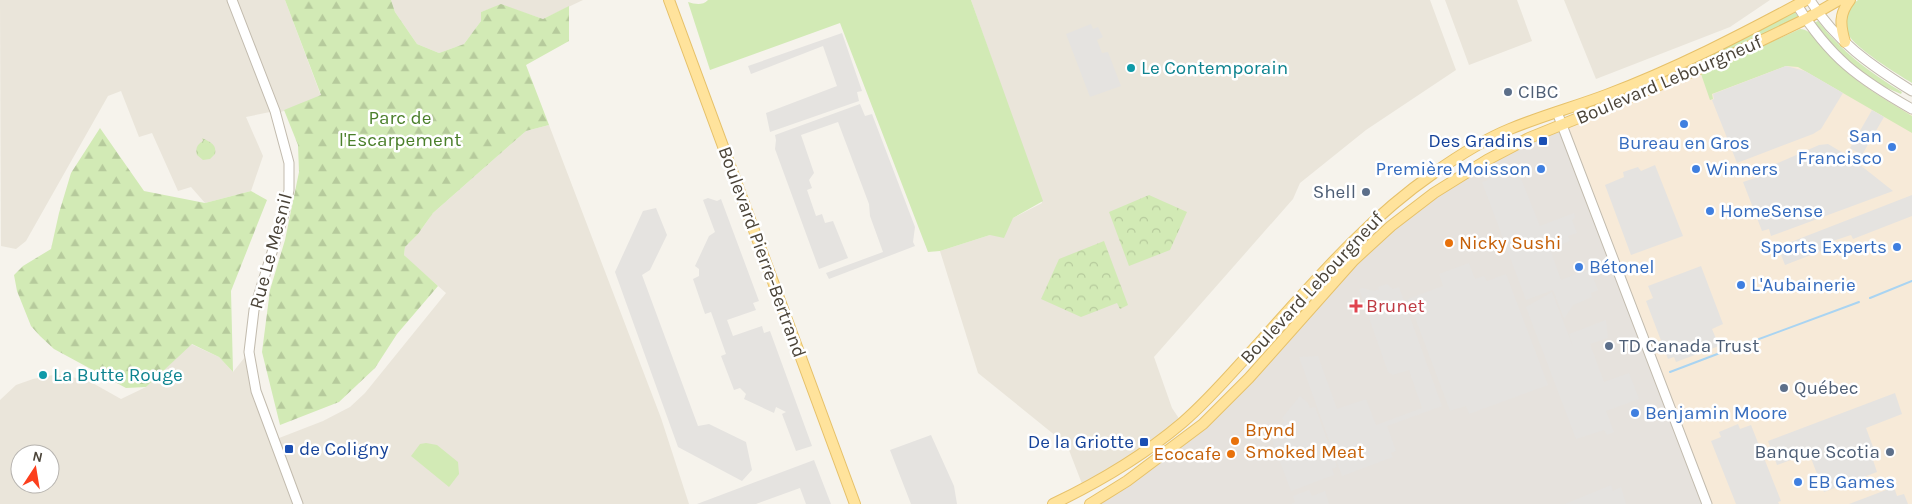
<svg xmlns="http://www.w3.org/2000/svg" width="1912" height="504" viewBox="0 0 1912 504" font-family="Karla,sans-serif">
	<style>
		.residential { fill: #eae5da; fill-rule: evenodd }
		.commercial { fill: #f7ead8 }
		.industrial { fill: #e6e2dd }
		.grass { fill: #d2eab5 }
		.forest { fill: url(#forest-firs) }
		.park { fill: url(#park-crowns) }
		.parking { fill: #e5e3e0 }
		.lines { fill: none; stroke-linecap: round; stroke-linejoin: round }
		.stream { stroke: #a9d4f2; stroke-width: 2 }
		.minor-casing { stroke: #c2bbae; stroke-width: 11 }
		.major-casing { stroke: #e6c16a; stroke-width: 12 }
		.minor { stroke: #fff; stroke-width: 9 }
		.major { stroke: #ffe39c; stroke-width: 10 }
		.culture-dot { fill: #0f9aa8; stroke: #fff; stroke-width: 2 }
		.service-dot { fill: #5c6f8a; stroke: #fff; stroke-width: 2 }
		.shop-dot { fill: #3f7fe0; stroke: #fff; stroke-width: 2 }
		.transit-dot { fill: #1a4fb4; stroke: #fff; stroke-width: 2 }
		.food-dot { fill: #e8710a; stroke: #fff; stroke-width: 2 }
		.health-dot { fill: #e0444e; stroke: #fff; stroke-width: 2 }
		.labels { text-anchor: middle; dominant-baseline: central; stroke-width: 5; stroke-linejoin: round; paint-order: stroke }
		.culture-label { font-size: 19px; fill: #0d838f; stroke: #fff; text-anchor: start }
		.street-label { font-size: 19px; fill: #4b4439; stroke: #fff }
		.service-label { font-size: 19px; fill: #4e5e75; stroke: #fff; text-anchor: start }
		.park-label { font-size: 19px; fill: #4a7f2a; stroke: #fff }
		.shop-label { font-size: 19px; fill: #366cbe; stroke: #fff; text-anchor: start }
		.transit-label { font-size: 19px; fill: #164399; stroke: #fff; text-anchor: end }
		.food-label { font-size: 19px; fill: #c56008; stroke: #fff; text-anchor: start }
		.health-label { font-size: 19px; fill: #be3a42; stroke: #fff; text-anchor: start }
	</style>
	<defs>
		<pattern id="forest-firs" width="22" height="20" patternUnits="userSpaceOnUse" patternTransform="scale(1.25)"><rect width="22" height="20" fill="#d2eab5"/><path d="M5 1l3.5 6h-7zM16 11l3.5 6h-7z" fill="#b6ca9c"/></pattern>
		<pattern id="park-crowns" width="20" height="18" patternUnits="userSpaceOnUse" patternTransform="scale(1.25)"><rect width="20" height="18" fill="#d2eab5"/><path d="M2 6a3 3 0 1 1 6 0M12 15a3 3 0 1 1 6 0" fill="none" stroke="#b6ca9c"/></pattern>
	</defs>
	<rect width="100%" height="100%" fill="#f6f3ec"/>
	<path class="residential" d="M0 0H285L321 96 276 114 275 111 246 117 263 156 251 191 205 203 191 187 178 191 152 133 139 137 121 91 108 96 26 241 16 249 1 246Z
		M391 0H583L543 19 501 5 481 12V21L464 44 439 53 417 44 395 12Z
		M971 0H1430L1456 70 1366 130 1300 183 1293 199 1154 357 1172 408 1182 423 1084 489 1067 445 978 373 940 251 990 235 1013 218 1042 203Z
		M1445 0H1517L1532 41 1469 65Z
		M1564 0H1770L1730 27 1596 79Z
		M549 125 661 418 689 504H0V400L16 385 33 379 53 375 72 377 89 381 121 399 146 387 191 344 219 357 233 372 249 352 274 440 323 421 350 407 365 393 446 293 414 265 404 255 405 247 418 234 433 213 526 131ZM20 454H50V484H20Z"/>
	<path class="commercial" d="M1770 37 1798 39 1830 51 1912 109V504H1090L1153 464 1478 165Z"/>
	<path class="industrial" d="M1562 125 1707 504H1090L1182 442 1354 260 1478 165Z"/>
	<path class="grass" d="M708 0H971L1043 201 1013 218 1004 238 990 235 940 251 928 252 840 23 710 70 688 2C695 4 702 6 708 0Z
		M1858 0H1912V83C1897 74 1855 48 1848 34 1841 21 1848 7 1858 0Z
		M1795 12 1798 17 1692 68 1691 66Z
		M1818 21C1841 51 1870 73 1902 92L1901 94C1890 89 1879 85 1869 79 1849 68 1828 42 1814 23Z
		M1800 29C1812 29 1823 48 1831 57 1854 82 1883 98 1912 116V133L1798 67 1786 66 1712 94 1713 99 1710 100 1701 74Z
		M426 443 437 445 458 462 459 474 449 487 411 456 420 444Z"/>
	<path class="forest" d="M285 0H391L395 12 417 44 439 53 464 44 481 21V12L501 4 543 19 569 6V41L526 65 549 125 526 131 433 213 418 234 405 247 404 255 438 286 397 334 375 368 339 402 280 425 262 352 270 290 285 240 299 172 298 145 284 110 321 95Z
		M100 128 144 191 205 203 251 191 267 200 231 291 233 372 219 357 192 344 146 387 126 388 54 349 40 336 31 326 17 291 14 275 23 266 51 249 59 213 71 173Z"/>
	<path class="park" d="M202 138C210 142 217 144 215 154L210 159 203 160 197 155C195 149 197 144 203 141Z
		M1149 195 1187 212 1170 250 1129 266 1109 212Z
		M1104 241 1128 305 1120 309 1117 303 1081 317 1041 299 1059 259Z"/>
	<path class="parking" d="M1091 24 1093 29 1098 27 1103 37 1097 40 1102 53 1108 52 1121 86 1090 97 1066 34Z
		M842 33 862 91 857 92 859 101 770 132 766 113 837 86 823 46 751 74 748 66Z
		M1786 66 1805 71 1843 93 1821 129 1813 134 1737 163 1712 100 1714 99 1713 94Z
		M860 104 865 116 872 114 915 227 913 242 915 246 829 279 826 273 883 252 870 216 869 204 838 122 801 135 814 173 809 180 812 188 807 190 816 216 822 214 825 223 833 221 848 258 819 269 775 149 776 140 775 135Z
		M1872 110 1884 117 1862 155 1850 148Z
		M1828 144 1850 157 1893 191 1771 236 1769 229 1762 231 1743 182 1755 178V173L1819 145Z
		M1655 165 1683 236 1631 255 1605 185 1624 177 1623 172 1638 167 1641 171Z
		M1516 166 1540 226 1574 213 1575 218 1572 220 1577 233 1568 236 1570 241 1550 249 1561 280 1590 269 1598 290 1591 293 1592 297 1573 305 1564 319 1553 290 1526 300 1482 182 1488 180 1496 173Z
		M1912 195V216L1853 239 1851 235 1833 241 1834 246 1785 265 1778 247Z
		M708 198 717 201 721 199 759 301 753 303 756 310 727 320 733 336 762 326 764 333 770 331 812 446 796 451 782 414 786 412 776 407 774 413 744 399 746 394 740 388 734 390 721 356 726 354 711 312 705 314 693 279 699 276V269L695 266 709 236 715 232 703 200Z
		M656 208 667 235 650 270 642 275 698 426 709 424 746 442 752 470 742 481 678 447 615 272 643 211Z
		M1469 263 1475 279 1484 276 1487 281 1506 274 1548 385 1469 414 1466 406 1450 411 1408 299 1443 286 1439 274Z
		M1701 266 1723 324 1712 329 1719 346 1676 362 1674 357 1668 359 1646 301 1653 298 1648 286Z
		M1387 284 1393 289 1399 287 1442 406 1387 426 1396 451 1391 453 1393 457 1342 476 1299 357 1318 356 1337 409 1366 399 1376 425 1422 408 1409 370 1393 375 1388 372 1359 289 1363 288 1374 291 1379 289 1378 287Z
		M1552 292 1573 347 1569 334 1606 320 1608 338 1590 344 1604 382 1629 373 1639 399 1606 411 1614 432 1607 435 1604 430 1576 439 1526 307Z
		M1895 393 1902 414 1866 428 1876 455 1872 457 1877 472 1824 492 1809 453 1777 465 1768 441Z
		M1300 396 1308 403 1310 408 1315 407 1337 467 1332 469 1334 475 1291 491 1271 437 1285 421 1282 418Z
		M1738 424 1740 429 1751 425 1781 501 1778 502 1779 504H1736L1711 441 1721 437 1719 432Z
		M931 435 954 486 957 504H911L890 450Z
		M814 460 831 504H806L800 488 756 504H697Z
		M1611 485 1613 491 1621 487 1626 504H1565Z
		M1894 487 1897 496 1904 494 1908 504H1849Z
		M1309 490 1312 496 1325 491 1329 504H1291L1295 502 1293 496Z"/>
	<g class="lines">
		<path class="stream" d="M1870 298 1912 281
			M1732 349 1859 302
			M1670 372 1720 353"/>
		<defs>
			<path id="minor" d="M232 0 275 111 289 163V190L284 214 254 310 249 352 256 391 298 504
				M1810 0C1834 40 1873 67 1912 91
				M1797 5C1830 58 1859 79 1912 109
				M1557 112 1707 504"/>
			<path id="major" d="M669 0 855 504
				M1845 42C1840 25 1839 14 1850 0
				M1053 504C1099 482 1143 456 1182 423 1210 399 1234 370 1259 343 1314 282 1366 220 1434 173 1458 156 1483 140 1510 129 1541 116 1574 107 1606 95 1675 69 1741 35 1806 0
				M1090 504 1127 481 1203 424 1249 378 1354 260 1391 226 1434 193 1487 160 1529 138 1721 60 1806 19 1839 0"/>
		</defs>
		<use href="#minor" class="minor-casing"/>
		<use href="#major" class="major-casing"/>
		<use href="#minor" class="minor"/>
		<use href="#major" class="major"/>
	</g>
	<g class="culture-dot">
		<circle cx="1131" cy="68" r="5"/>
		<circle cx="43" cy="375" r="5"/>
	</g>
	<g class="service-dot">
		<circle cx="1508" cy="92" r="5"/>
		<circle cx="1366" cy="192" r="5"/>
		<circle cx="1609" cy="346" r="5"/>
		<circle cx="1784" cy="388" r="5"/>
		<circle cx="1890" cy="452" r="5"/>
	</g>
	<g class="shop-dot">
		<circle cx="1684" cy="124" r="5"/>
		<circle cx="1892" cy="147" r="5"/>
		<circle cx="1541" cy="169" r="5"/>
		<circle cx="1696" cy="169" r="5"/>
		<circle cx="1710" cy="211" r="5"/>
		<circle cx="1897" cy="247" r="5"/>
		<circle cx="1579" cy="267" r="5"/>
		<circle cx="1741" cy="285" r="5"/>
		<circle cx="1635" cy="413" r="5"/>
		<circle cx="1798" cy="482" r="5"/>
	</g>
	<g class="transit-dot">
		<rect x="1538" y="136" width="10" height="10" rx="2.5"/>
		<rect x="1139" y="437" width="10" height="10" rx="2.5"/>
		<rect x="284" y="444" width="10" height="10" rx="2.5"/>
	</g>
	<g class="food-dot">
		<circle cx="1449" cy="243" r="5"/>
		<circle cx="1235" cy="441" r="5"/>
		<circle cx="1231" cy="454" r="5"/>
	</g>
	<path class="health-dot" d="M1353.5 298.5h5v5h5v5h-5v5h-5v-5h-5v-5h5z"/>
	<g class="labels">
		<g class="culture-label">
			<text x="1141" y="68">Le Contemporain</text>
			<text x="53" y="375">La Butte Rouge</text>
		</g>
		<g class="street-label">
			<text transform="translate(1669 80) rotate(-23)">Boulevard Lebourgneuf</text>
			<text transform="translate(271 251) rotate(-75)">Rue Le Mesnil</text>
			<text transform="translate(762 252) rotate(70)">Boulevard Pierre-Bertrand</text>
			<text transform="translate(1312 288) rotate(-47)">Boulevard Lebourgneuf</text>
		</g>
		<g class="service-label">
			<text x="1518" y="92">CIBC</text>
			<text x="1356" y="192" text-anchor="end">Shell</text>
			<text x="1619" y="346">TD Canada Trust</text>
			<text x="1794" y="388">Québec</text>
			<text x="1880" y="452" text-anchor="end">Banque Scotia</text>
		</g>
		<g class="park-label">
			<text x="400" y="118">Parc de<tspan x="400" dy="22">l'Escarpement</tspan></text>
		</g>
		<g class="shop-label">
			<text x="1882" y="136" text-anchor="end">San<tspan x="1882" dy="22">Francisco</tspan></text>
			<text x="1684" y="143" text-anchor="middle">Bureau en Gros</text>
			<text x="1531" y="169" text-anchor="end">Première Moisson</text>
			<text x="1706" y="169">Winners</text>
			<text x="1720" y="211">HomeSense</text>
			<text x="1887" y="247" text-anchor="end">Sports Experts</text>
			<text x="1589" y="267">Bétonel</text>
			<text x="1751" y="285">L'Aubainerie</text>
			<text x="1645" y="413">Benjamin Moore</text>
			<text x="1808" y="482">EB Games</text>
		</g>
		<g class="transit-label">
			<text x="1533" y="141">Des Gradins</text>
			<text x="1134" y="442">De la Griotte</text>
			<text x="299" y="449" text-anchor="start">de Coligny</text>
		</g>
		<g class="food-label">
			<text x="1459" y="243">Nicky Sushi</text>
			<text x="1245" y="430">Brynd<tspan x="1245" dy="22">Smoked Meat</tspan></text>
			<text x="1221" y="454" text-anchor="end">Ecocafe</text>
		</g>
		<g class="health-label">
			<text x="1366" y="306">Brunet</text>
		</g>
	</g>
	<g transform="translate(35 469) rotate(12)"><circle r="24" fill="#ffffff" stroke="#b7b4b0"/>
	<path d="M0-4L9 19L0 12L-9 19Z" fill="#fc3f1d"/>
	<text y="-8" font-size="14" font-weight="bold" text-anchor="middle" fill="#4b4439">N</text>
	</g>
</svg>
